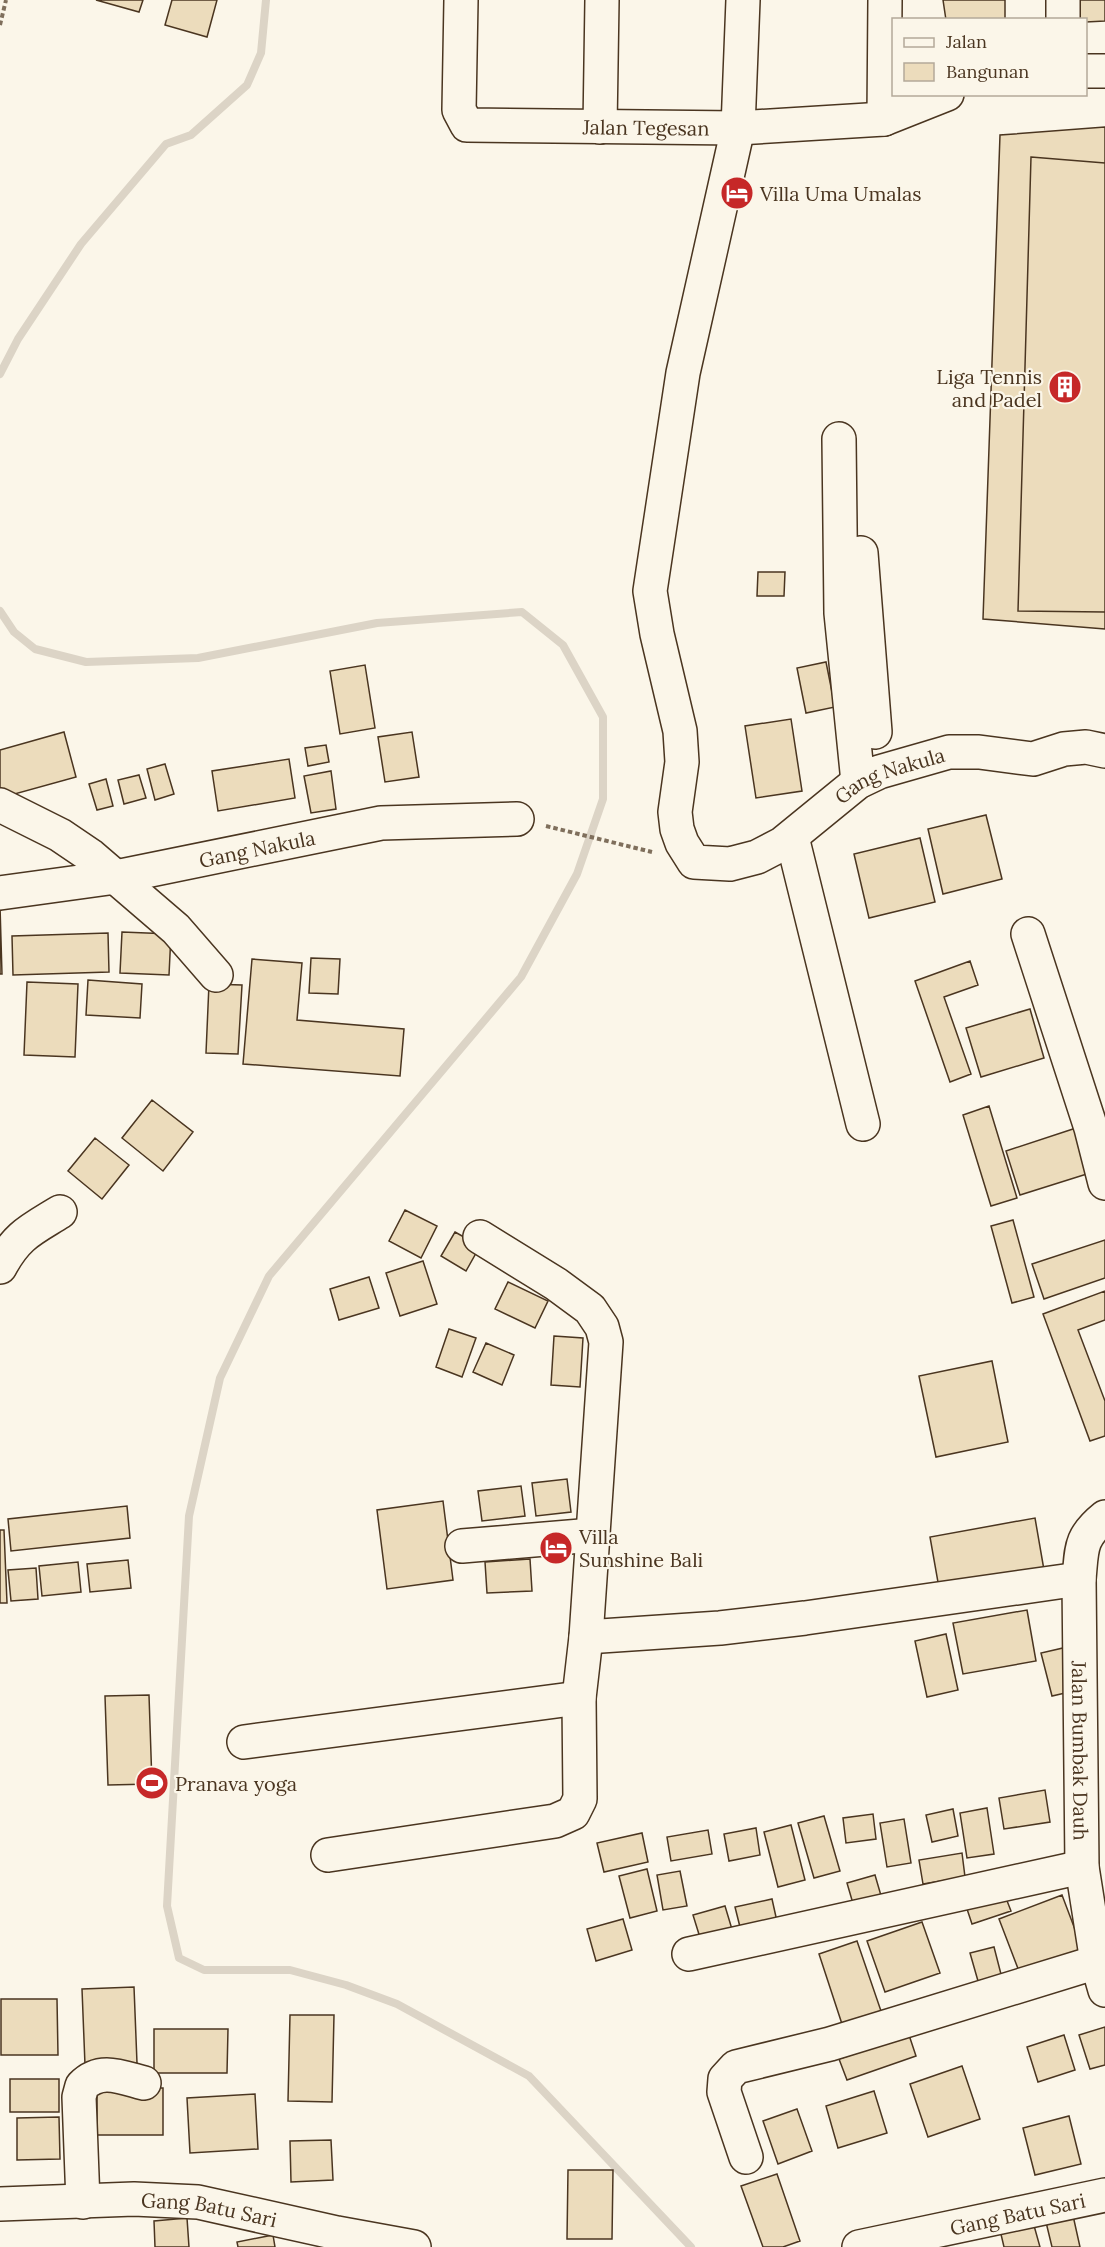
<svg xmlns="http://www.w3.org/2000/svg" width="1105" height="2247" viewBox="0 0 1105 2247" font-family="Lora,serif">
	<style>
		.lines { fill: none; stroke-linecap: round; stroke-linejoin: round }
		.stream { stroke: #dcd4c6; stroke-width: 8 }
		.building { fill: #ecdcbc; stroke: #4a3520; stroke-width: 1.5 }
		.minor-casing { stroke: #4a3520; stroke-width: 36 }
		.path { stroke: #7f6f5c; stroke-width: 4; stroke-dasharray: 4.5 3; stroke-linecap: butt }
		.minor { stroke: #fbf6e9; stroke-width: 33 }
		.labels { text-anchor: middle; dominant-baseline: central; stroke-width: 4.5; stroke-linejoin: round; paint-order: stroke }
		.street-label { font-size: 20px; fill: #4a3520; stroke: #fbf6e9 }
		.poi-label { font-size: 20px; fill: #4a3520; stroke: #fbf6e9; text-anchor: start }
	</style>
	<rect width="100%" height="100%" fill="#fbf6e9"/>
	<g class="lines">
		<path class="stream" d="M0 374 18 339 81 244 166 144 191 135 247 85 261 53 266 0
			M0 611 14 632 35 649 86 662 198 658 377 623 522 612 563 645 603 717V799L577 874 521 977 269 1276 220 1378 189 1516 167 1906 179 1958 204 1970H290L346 1985 397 2004 529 2076 691 2247"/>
	</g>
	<path class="building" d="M96 0H143L139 12Z
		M172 0H217L207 37 165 25Z
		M943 0H1005V20H946Z
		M1078 0H1105V21L1086 22V20H1079Z
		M1105 127V629L983 619 1000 135Z
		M1031 157 1105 163V612L1018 611Z
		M758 572H785L784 596H757Z
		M826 662 835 707 806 713 797 668Z
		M365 665 375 728 340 734 330 671Z
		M791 719 802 791 756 798 745 726Z
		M64 732 76 777 0 798V750Z
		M412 732 419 777 385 782 378 737Z
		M326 745 329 762 308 766 305 748Z
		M289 759 295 798 218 811 212 771Z
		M165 764 174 794 155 800 147 769Z
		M331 771 336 809 311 813 304 776Z
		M139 775 146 798 124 804 118 780Z
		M106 779 113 806 97 810 89 784Z
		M986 815 1002 879 943 894 928 829Z
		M920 838 935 902 869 918 854 854Z
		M0 906 2 974H0Z
		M122 932 171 934 169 975 120 973Z
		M108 933 109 972 13 975 12 936Z
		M311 958 340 959 338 994 309 993Z
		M252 959 302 963 297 1020 404 1029 400 1076 243 1064Z
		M970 961 978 985 944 997 971 1074 950 1082 915 981Z
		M88 980 142 984 140 1018 86 1015Z
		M27 982 78 984 75 1057 24 1055Z
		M209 984 242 985 238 1054 206 1053Z
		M1030 1009 1044 1058 981 1077 966 1028Z
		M152 1100 193 1132 163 1171 122 1138Z
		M989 1106 1017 1198 991 1206 963 1115Z
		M1076 1128 1090 1173 1020 1195 1006 1151Z
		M95 1138 129 1165 102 1199 68 1171Z
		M405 1210 437 1226 421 1258 389 1241Z
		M1013 1220 1034 1297 1012 1303 991 1226Z
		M455 1232 480 1246 466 1271 441 1256Z
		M1105 1240V1278L1044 1299 1032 1264Z
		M423 1261 437 1304 400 1316 386 1273Z
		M369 1277 379 1308 339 1320 330 1289Z
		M508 1282 548 1301 535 1328 495 1309Z
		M1105 1291V1320L1078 1330 1105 1401V1436L1090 1441 1043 1314Z
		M449 1329 476 1338 462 1377 436 1367Z
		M554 1336 583 1338 580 1387 551 1385Z
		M486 1343 514 1355 502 1385 473 1372Z
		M992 1361 1008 1442 936 1457 919 1376Z
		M567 1479 571 1512 536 1516 532 1483Z
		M521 1486 525 1516 482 1521 478 1491Z
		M443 1501 453 1580 387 1589 377 1510Z
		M127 1506 130 1538 11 1551 8 1519Z
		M1035 1518 1044 1570 939 1588 930 1537Z
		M0 1530H4L7 1603H0Z
		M530 1559 532 1591 487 1593 485 1562Z
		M128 1560 131 1588 90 1592 87 1564Z
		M78 1562 81 1592 42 1596 39 1566Z
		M36 1568 38 1599 11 1601 8 1570Z
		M1027 1610 1036 1661 963 1674 953 1623Z
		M946 1634 958 1690 927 1697 915 1641Z
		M1063 1648 1074 1691 1052 1696 1041 1653Z
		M149 1695 152 1784 108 1785 105 1696Z
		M1045 1790 1050 1822 1004 1829 999 1798Z
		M987 1808 994 1854 967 1858 960 1813Z
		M953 1809 958 1836 932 1842 926 1815Z
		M873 1814 876 1839 846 1843 843 1818Z
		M824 1816 840 1871 814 1878 798 1823Z
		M904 1819 911 1863 887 1867 880 1823Z
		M791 1825 805 1880 778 1887 764 1832Z
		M756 1828 760 1855 729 1861 724 1834Z
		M708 1830 712 1854 671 1861 667 1837Z
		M642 1833 648 1862 604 1872 597 1843Z
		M962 1853 965 1877 923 1884 919 1860Z
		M647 1869 657 1911 630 1918 619 1876Z
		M680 1871 687 1906 663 1910 657 1875Z
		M875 1875 882 1899 854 1907 847 1883Z
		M1004 1893 1011 1911 972 1924 966 1906Z
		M1062 1895 1085 1956 1022 1979 999 1919Z
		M772 1899 778 1926 742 1935 735 1907Z
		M725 1906 734 1936 702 1944 693 1915Z
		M623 1919 632 1950 596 1961 587 1929Z
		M922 1922 940 1973 885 1992 867 1941Z
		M857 1941 881 2011 842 2024 819 1954Z
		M994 1947 1003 1982 980 1988 970 1953Z
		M134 1987 137 2063 85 2065 82 1989Z
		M1 1999H57L58 2055H1Z
		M290 2015H334L332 2102 288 2101Z
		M1105 2027V2065L1090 2069 1079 2035Z
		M154 2029H228L227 2073H154Z
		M909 2035 916 2056 847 2080 839 2059Z
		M1064 2035 1075 2070 1038 2082 1027 2047Z
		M962 2066 980 2119 928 2137 910 2084Z
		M10 2079H59V2112H10Z
		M97 2088H163V2135H97Z
		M874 2091 887 2133 838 2148 826 2106Z
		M255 2094 258 2149 190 2153 187 2098Z
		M797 2109 812 2151 778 2164 763 2121Z
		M1069 2116 1081 2164 1035 2175 1023 2128Z
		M59 2117 60 2159 17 2160V2118Z
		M331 2140 333 2180 291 2182 290 2141Z
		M568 2170H613L612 2239H567Z
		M777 2174 800 2241 783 2247H763L741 2186Z
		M1072 2211 1080 2247H1052L1045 2218Z
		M187 2218 189 2247H155L154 2221Z
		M1033 2222 1040 2247H1004L1000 2230Z
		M273 2235 275 2247H238L237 2242Z"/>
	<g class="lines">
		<defs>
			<g id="minor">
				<path id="s1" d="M461 0 459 110 467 125 738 128 884 119 947 94"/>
				<path id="s2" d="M743 0 738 128 683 373 650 591 657 634 680 731 682 762 675 812 677 829 682 843 694 862 730 864 757 857 782 844 858 782 879 772 949 752H979L1033 759 1064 749 1086 747 1105 751"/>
				<path d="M1063 0V20"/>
				<path d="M1086 71H1105"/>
				<path d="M884 119 885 0"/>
				<path d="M600 127 602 0"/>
				<path d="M839 439 841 613 858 782"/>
				<path d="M861 553 875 732"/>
				<path d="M0 805 60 835 91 856 176 929 216 975"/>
				<path d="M792 837 863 1124"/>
				<path id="s3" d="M0 893 116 877 381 823 517 819"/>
				<path d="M1028 934 1091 1128 1105 1183"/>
				<path d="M0 1267C17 1235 31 1230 60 1212"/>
				<path id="s4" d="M1105 1517C1079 1538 1082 1549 1079 1579L1082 1867 1097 1962 1105 1990"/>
				<path d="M462 1546 593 1535"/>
				<path d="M586 1637 720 1628 805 1618 1079 1579"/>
				<path d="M244 1742 579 1698"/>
				<path d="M328 1855 555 1821 573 1813 580 1799 579 1698 586 1637 606 1342 602 1327 590 1309 556 1284 480 1237"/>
				<path d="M689 1954 1082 1867"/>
				<path d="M746 2157 724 2092 725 2079 736 2067 830 2044 1097 1962"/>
				<path d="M83 2202 79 2097 82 2086C100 2067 121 2077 144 2083"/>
				<path id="s5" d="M0 2204 134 2199 198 2202 337 2233 414 2247"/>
				<path id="s6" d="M859 2247 1105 2195"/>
			</g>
		</defs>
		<use href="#minor" class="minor-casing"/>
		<path class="path" d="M0 25 6 0
			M546 826 652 852"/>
		<use href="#minor" class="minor"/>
	</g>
	<defs>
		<symbol id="hotel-disc" viewBox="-11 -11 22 22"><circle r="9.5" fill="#c62828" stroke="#fbf6e9"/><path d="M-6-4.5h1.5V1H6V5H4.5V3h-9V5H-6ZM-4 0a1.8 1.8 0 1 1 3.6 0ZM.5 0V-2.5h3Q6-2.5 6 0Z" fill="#fff"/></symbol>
		<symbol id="building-disc" viewBox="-11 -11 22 22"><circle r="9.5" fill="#c62828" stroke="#fbf6e9"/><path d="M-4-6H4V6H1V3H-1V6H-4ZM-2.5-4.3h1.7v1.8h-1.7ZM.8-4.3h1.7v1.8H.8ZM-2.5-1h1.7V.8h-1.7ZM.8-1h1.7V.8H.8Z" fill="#fff"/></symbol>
		<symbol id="stadium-disc" viewBox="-11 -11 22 22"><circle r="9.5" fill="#c62828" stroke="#fbf6e9"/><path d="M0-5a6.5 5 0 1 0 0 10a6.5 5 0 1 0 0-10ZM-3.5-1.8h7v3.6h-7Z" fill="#fff"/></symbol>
	</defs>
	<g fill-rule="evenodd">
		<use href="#hotel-disc" x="718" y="174" width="38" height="38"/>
		<use href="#building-disc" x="1046" y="368" width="38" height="38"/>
		<use href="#hotel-disc" x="537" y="1529" width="38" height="38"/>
		<use href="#stadium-disc" x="133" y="1764" width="38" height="38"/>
	</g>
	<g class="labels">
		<g class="street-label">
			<text stroke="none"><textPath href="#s1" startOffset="306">Jalan Tegesan</textPath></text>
			<text stroke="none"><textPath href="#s2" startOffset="1101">Gang Nakula</textPath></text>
			<text stroke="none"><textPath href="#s3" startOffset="261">Gang Nakula</textPath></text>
			<text stroke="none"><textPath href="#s4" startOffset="242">Jalan Bumbak Dauh</textPath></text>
			<text stroke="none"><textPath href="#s5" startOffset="210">Gang Batu Sari</textPath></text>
			<text stroke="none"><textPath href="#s6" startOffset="162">Gang Batu Sari</textPath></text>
		</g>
		<g class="poi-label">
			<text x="760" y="193">Villa Uma Umalas</text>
			<text x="1042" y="376" text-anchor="end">Liga Tennis<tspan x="1042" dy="23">and Padel</tspan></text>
			<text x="579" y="1536">Villa<tspan x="579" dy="23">Sunshine Bali</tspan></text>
			<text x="175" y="1783">Pranava yoga</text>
		</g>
	</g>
	<rect x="892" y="18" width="195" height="78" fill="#fbf6e9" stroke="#b4a999" stroke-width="1.5"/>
	<rect x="904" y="38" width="30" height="9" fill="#fbf6e9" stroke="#b4a999" stroke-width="1.5"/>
	<text x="946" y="48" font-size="18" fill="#4a3520">Jalan</text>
	<rect x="904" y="63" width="30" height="18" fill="#ecdcbc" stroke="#b4a999" stroke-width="1.5"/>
	<text x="946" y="78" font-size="18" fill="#4a3520">Bangunan</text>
</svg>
